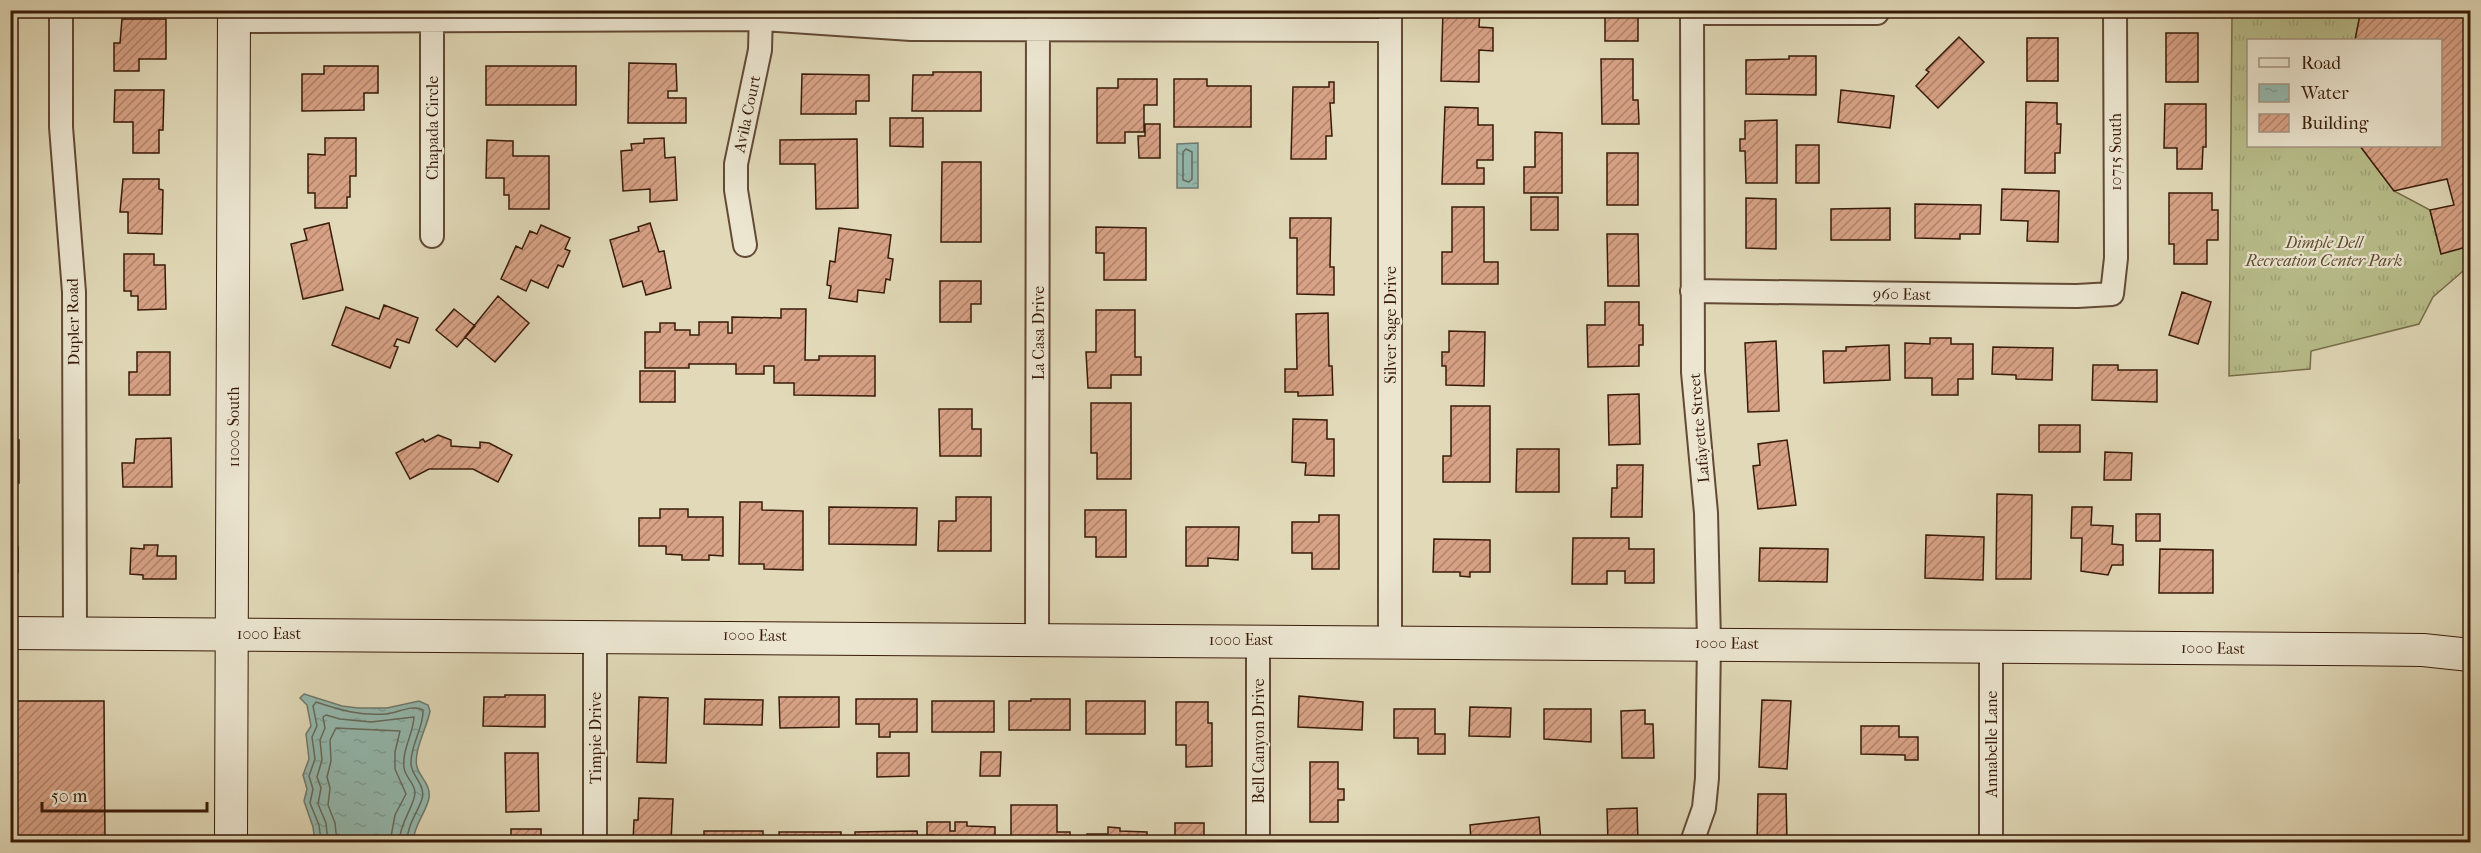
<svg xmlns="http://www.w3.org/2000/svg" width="2481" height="853" viewBox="0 0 2481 853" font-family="'IM FELL French Canon',serif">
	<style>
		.grass { fill: url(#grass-tufts); stroke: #786c4a; stroke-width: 1.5 }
		.water { fill: url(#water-ripples); stroke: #707a6d; stroke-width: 1.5 }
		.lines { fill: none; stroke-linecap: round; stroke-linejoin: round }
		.shore { stroke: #666a5c; stroke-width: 1.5 }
		.building { fill: url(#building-hatch); stroke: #391b09; stroke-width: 1.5 }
		.street-casing { stroke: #634a35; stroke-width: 26 }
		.secondary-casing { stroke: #391b09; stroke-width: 34 }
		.street { stroke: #ece6d1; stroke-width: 22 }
		.secondary { stroke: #ece6d1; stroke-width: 32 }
		.labels { text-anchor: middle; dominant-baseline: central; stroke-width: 4.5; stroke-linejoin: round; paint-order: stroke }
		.street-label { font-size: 16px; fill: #391b09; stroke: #ece6d1 }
		.park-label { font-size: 16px; font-style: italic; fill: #5f4c30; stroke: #ece6d1 }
	</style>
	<defs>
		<pattern id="grass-tufts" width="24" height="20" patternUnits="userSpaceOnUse" patternTransform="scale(1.5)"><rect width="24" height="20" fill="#b8be8b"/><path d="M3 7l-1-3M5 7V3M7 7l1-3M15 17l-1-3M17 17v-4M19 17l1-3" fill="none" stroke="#9fa377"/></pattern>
		<pattern id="water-ripples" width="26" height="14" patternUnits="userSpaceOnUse" patternTransform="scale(1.5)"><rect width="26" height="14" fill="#94bab0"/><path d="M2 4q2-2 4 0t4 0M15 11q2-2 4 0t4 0" fill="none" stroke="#809f96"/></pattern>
		<pattern id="building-hatch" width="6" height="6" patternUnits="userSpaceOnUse" patternTransform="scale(1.5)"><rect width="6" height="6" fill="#d8a286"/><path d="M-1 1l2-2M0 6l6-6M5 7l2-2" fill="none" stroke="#b0836c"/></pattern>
	</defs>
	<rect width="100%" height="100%" fill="#e1d9b8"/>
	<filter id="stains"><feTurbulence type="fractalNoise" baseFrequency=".00333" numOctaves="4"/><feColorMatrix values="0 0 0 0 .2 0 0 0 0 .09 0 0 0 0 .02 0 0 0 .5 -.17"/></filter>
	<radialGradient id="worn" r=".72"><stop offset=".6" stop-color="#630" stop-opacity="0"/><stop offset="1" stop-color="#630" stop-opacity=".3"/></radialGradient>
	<path class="grass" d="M2232 11H2348L2347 14 2360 15 2355 40H2248V146H2360L2394 191 2430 210 2441 253 2470 246V265L2433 297 2419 324 2311 351 2310 369 2229 376Z"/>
	<path class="water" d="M1198 143V188H1177V144Z
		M304 694 342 706 358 708H387L419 701 428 705 430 711C427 728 413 751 417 767 420 778 431 784 429 798 426 813 414 824 413 842H315L313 827 304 801 307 789 303 775 309 759 306 734 311 726 307 705 300 698Z"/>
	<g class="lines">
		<path class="shore" d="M1186 149 1192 152V179L1189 182 1183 180V152Z
			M321 842 319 825 310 803 313 789 309 776 315 759 312 737 317 726 313 706 316 702C340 710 360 716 386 714 398 713 412 704 423 710 424 728 410 745 411 764 412 777 426 785 422 799 417 814 407 825 407 842
			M328 842 326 823 318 804 321 788 317 777 322 760 320 740 325 728 323 717 326 715 340 719 371 722 414 717C413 735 402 749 404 768 405 777 415 783 415 793 414 807 400 822 399 842
			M337 842 335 823 328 805 330 788 327 777 331 761 330 740 336 728 400 731 395 752V769L406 794 395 815 390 842"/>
	</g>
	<path class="building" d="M1443 10H1480L1479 27 1493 28V51L1479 50V82L1441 81Z
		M1605 10H1638V41H1605Z
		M2348 10H2470V246L2441 254 2430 210 2454 205 2447 179 2394 191 2360 146H2440V40H2355L2360 15 2347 14Z
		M122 19H166V59H139V71H114V43H120Z
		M2166 33H2198V82H2166Z
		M1959 37 1984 62 1938 108 1916 86 1929 72 1926 70Z
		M2027 38H2058V81H2027Z
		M1789 56H1816V95L1746 94V60L1789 59Z
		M1601 59H1633V100H1638L1639 124H1602Z
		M629 63 676 64 677 91H668V98H686V123H628Z
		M324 66H378V93H364V110L302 111V74H324Z
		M486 66H576V105H486Z
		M933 72H981V111H912L913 75H933Z
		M802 74 869 75V101H856V114H801Z
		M1118 79H1157V105H1144V132H1125V143H1097V88H1118Z
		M1174 79H1207V86H1251V127H1174Z
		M1329 82H1334V103H1330L1332 136H1326V159H1291L1293 87H1329Z
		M115 90H164L163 130H159V153H133V122H114Z
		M1841 90 1894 96 1890 128 1838 122Z
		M2026 102 2057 103V124H2061L2060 153H2055V173H2025Z
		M2165 104H2206V147H2203L2202 169H2177V148H2164Z
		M1445 107 1478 108V125H1493V160H1477V168H1484V184H1442Z
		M890 118H923V147L890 146Z
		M1777 120V183H1746L1745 151H1740V139H1745V121Z
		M1145 124H1160V158H1139L1138 136H1145Z
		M1535 132 1562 133V193H1524V167H1535Z
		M325 138H356V176H350V197H347V208H315V193H308V154L325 155Z
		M664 138 665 158 675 157 677 200 650 202V189L623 191 621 151 632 150 631 144 644 143V139Z
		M857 139 858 208 816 209 815 164H780V140Z
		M487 140 513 141V156H549V209H509V195H504V178H486Z
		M1796 145H1819V183H1796Z
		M1607 153H1638V205H1607Z
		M942 162H981V242H941Z
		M123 179H159V189L163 190 162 234 128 233V212H120Z
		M2002 189 2059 191 2058 242 2027 241 2028 221 2001 220Z
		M2169 193H2212V210H2218V240H2207V264H2174V244H2169Z
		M1531 197H1558V230H1531Z
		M1746 198 1776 199V249L1746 248Z
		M1915 204 1981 205 1980 234H1960V239L1915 238Z
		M1452 207H1484V262H1498V284H1442V252H1452Z
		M1890 208V240H1831V209Z
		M10 217 11 244H15L16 270H10Z
		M1290 218H1331L1330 267H1334V295L1297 294V238H1290Z
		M329 223 343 290 303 299 291 244 307 240 304 229Z
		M650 223 659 252 664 251 671 288 646 295 642 281 623 287 610 240 639 231 638 227Z
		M541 225 570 238 565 249 570 251 563 267 558 265 548 288 531 280 526 291 501 279 516 246 522 249 530 231 537 234Z
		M1096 227 1146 228V280H1104V253H1096Z
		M839 228 891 235 888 258 893 259 890 280 886 279 884 293 858 290 857 302 829 298 831 286 827 285 830 261 835 262Z
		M1607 234H1638L1639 286H1608Z
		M124 254H154V265H165L166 309 138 310V296H131V291H124Z
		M940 281H981V304H971V322H940Z
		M2182 292 2211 302 2198 344 2169 335Z
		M10 296H16L12 341H10Z
		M498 296 529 323 495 362 465 337Z
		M1605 302H1639V325H1643V345H1639V366L1588 367 1587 325H1605Z
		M384 305 418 318 409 343 397 339 394 346 398 347 390 368 332 345 346 307 379 319Z
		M454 309 475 326 457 347 436 330Z
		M781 309H806L805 360H819V356H875V396L794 395V383H774V366H764V374H736V364H689V368H645V332H660V323H675V330H690V335H699V322H728V333H732V317L781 318Z
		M1096 310H1135V357H1141V375H1111V388H1088L1086 352H1096Z
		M1328 313 1329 366H1332L1333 395 1298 396V392H1285V369H1297L1296 314Z
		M1449 331 1485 332 1484 386 1446 385V366H1442V352H1449Z
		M1930 338H1951V344H1973V379H1958V395H1932V378H1905V343L1930 344Z
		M1776 341 1779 411 1748 412 1745 343Z
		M1889 345 1890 380 1824 383 1823 351H1846V347Z
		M1993 347 2053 348 2052 380 2016 379V375L1992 374Z
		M137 352H170V395H129V372H137Z
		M2093 365H2118V370H2157V402L2092 400Z
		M640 371H675V402H640Z
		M10 377H17V398H10Z
		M1639 394 1640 444 1609 445 1608 395Z
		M1091 403H1131V479H1097V453H1091Z
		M1451 406H1490V482H1443V456H1451Z
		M939 409H972V429H981V456H940Z
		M1293 419 1327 420V439H1334V476L1305 475 1306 463 1292 462Z
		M2039 425H2080V452H2039Z
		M438 435 451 440V446L480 448V442L489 443 512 455 498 482 473 469H429L410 479 396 453 423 439 425 442Z
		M171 438 172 487H123L122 463H134L136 439Z
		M10 440H19V483H14V502H10Z
		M1787 440 1796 505 1758 509 1753 466 1760 465 1758 444Z
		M1517 449H1559V492H1516Z
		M2105 452 2132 453 2131 480H2104Z
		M1617 465H1643L1642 517H1611L1612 488H1617Z
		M1997 494 2032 495 2031 579H1996Z
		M956 497H991V551H938L939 521H956Z
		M740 502H762V510L803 511V570L764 569V564H739Z
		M829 507 917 508 916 545 829 544Z
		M2072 507H2092L2091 525 2113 526 2112 544 2123 545V565H2112L2108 575 2081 571 2082 538H2071Z
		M660 509H688V517H723V556L709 555V560H682V555L666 554V546H639V518H660Z
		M1085 510H1126V557H1096V537H1085Z
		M2136 514H2160V541H2136Z
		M1319 515H1339V569H1312V553H1292V522H1319Z
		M10 516H14V547H18V572H10Z
		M1186 527H1239L1238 560 1208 558V566H1186Z
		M1926 535 1984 537 1983 580 1925 578Z
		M1573 538H1629V549H1654V583H1625V571H1607V584H1572Z
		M1434 539 1490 540V572H1470V577L1460 576V572H1433Z
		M144 545H158L157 556H176V579H143V575L130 574 131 548 144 549Z
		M1760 548 1828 549 1827 582 1759 581Z
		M2160 549 2213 550V593H2159Z
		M505 695H545V727L483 726 484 697H505Z
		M1299 696 1363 702 1362 730 1298 727Z
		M639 697 668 698 666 763 637 762Z
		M779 697H839V727L780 728Z
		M705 699 763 700 762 725 704 724Z
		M856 699H917V732H890V737H879V724H856Z
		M1031 699H1070V730H1009V701H1031Z
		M1762 700 1791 701 1787 769 1759 767Z
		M10 701H104L105 842H10Z
		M932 701H994V732H932Z
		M1086 701H1145V734H1086Z
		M1176 702H1208V723H1212V766L1186 767V745H1176Z
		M1470 707 1511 708 1510 737 1469 736Z
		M1394 709H1435V734H1445V754H1418V738H1394Z
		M1544 709H1591V742L1544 739Z
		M1645 710V724H1653L1654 758H1622L1621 711Z
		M1861 726H1899V737H1918V760H1905V755L1861 754Z
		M981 752H1001L1000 776H980Z
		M505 753H538L539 811 506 812Z
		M877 753H909V776L877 777Z
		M1310 762H1338V789H1344V800H1338V822H1310Z
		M1758 794H1786L1787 842H1757Z
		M639 798 673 799 671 842H633L634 820H638Z
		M1011 805H1057V832H1070V842H1043V836H1011Z
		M1637 808 1638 842H1608L1607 809Z
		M1539 817 1541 842H1471L1470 825Z
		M927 822H950V831H955V822H967V826L995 827V842H934V835H927Z
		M1175 823H1204V842H1175Z
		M1108 827 1120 828V831L1147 832V842H1087V834H1108Z
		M511 829H541V842H511Z
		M704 831H763V842H704Z
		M917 831 918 842H855V832Z
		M779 832H841V842H780Z"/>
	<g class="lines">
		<defs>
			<path id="street" d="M61 10V127L74 292 75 633
				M1692 13H1877
				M234 21 761 19 911 29 1390 30
				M432 21V236
				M745 245 736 190V164L760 50 761 10
				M1692 291 2077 296 2112 294 2116 258 2115 10
				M595 634V842
				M1037 638 1038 10
				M1258 639V842
				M1390 640V10
				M1991 646V842
				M1692 842 1704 808 1707 778 1709 642 1706 513 1693 372 1692 10"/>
			<path id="secondary" d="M10 633C815 632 1619 640 2423 650L2470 655
				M231 842 234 10"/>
		</defs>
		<use href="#street" class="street-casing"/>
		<use href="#secondary" class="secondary-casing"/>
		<use href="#street" class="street"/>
		<use href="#secondary" class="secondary"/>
	</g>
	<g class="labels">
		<g class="street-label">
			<text transform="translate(747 114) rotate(-78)">Avila Court</text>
			<text transform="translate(432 128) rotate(-90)">Chapada Circle</text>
			<text transform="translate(2115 152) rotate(-90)">10715 South</text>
			<text transform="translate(1902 294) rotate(1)">960 East</text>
			<text transform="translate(73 322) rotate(-91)">Dupler Road</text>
			<text transform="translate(1390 325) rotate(-90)">Silver Sage Drive</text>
			<text transform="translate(1038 333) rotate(-90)">La Casa Drive</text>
			<text transform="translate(233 427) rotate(-90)">11000 South</text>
			<text transform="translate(1699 428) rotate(-95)">Lafayette Street</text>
			<text x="269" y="633">1000 East</text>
			<text transform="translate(755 635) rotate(1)">1000 East</text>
			<text x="1241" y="639">1000 East</text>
			<text transform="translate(1727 643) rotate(1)">1000 East</text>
			<text transform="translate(2213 648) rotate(1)">1000 East</text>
			<text transform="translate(595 738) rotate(-90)">Timpie Drive</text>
			<text transform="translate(1258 741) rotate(-90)">Bell Canyon Drive</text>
			<text transform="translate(1991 744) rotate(-90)">Annabelle Lane</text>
		</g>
		<g class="park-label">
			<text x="2324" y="242">Dimple Dell<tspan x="2324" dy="18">Recreation Center Park</tspan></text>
		</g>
	</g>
	<rect width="2481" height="853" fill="none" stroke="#e1d9b8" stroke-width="36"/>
	<rect x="12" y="12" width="2457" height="829" fill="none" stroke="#391b09" stroke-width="3"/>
	<rect x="18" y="18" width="2445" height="817" fill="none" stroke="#391b09" stroke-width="1.5"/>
	<rect x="2247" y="39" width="195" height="108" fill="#ece6d1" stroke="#a49581" stroke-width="1.5"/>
	<rect x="2259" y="58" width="30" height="9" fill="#ece6d1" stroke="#a49581" stroke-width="1.5"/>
	<text x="2301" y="69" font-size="18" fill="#391b09">Road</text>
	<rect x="2259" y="84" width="30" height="18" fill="url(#water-ripples)" stroke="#a49581" stroke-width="1.5"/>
	<text x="2301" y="99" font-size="18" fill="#391b09">Water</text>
	<rect x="2259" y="114" width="30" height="18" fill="url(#building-hatch)" stroke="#a49581" stroke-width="1.5"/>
	<text x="2301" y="129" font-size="18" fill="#391b09">Building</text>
	<path d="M42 802v9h165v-9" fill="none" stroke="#391b09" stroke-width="3"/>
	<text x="51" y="802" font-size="18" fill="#391b09" stroke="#ece6d1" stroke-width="4.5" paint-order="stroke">50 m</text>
	<rect width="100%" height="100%" filter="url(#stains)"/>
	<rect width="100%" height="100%" fill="url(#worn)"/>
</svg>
